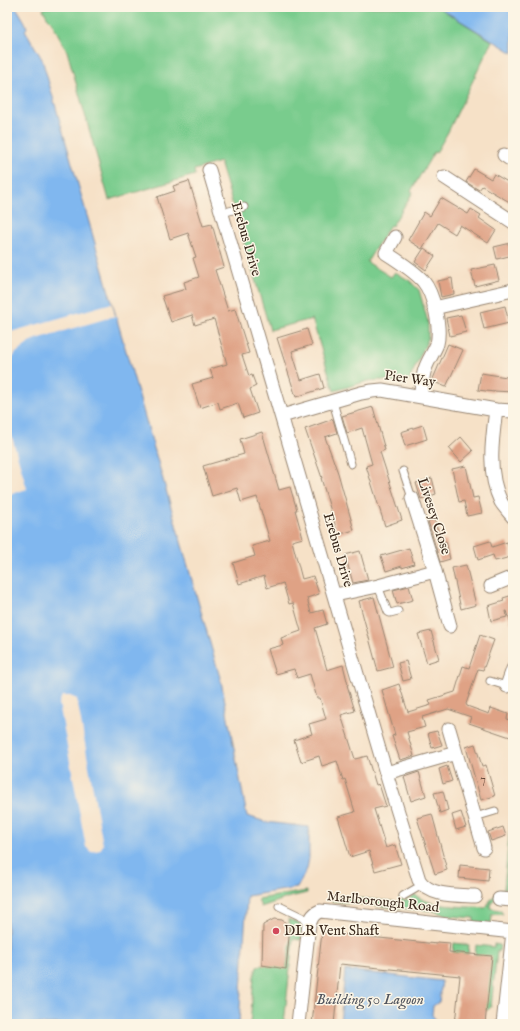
<svg xmlns="http://www.w3.org/2000/svg" width="520" height="1031" viewBox="0 0 520 1031" font-family="'IM FELL English',serif">
	<style>
		.green { fill: #79cc8d; stroke: #5a7b56 }
		.water { fill: #80b7ef; stroke: #5e7086 }
		.pier { fill: #f6e1c7 }
		.building { fill: #dfa285 }
		.lines { fill: none; stroke-linecap: round; stroke-linejoin: round }
		.lane-casing { stroke: #988672; stroke-width: 9 }
		.street-casing { stroke: #988672; stroke-width: 15 }
		.lane { stroke: #fff; stroke-width: 7 }
		.street { stroke: #fff; stroke-width: 13 }
		.poi-dot { fill: #d1495b; stroke: #fcf5e5; stroke-width: 1.5 }
		.labels { text-anchor: middle; dominant-baseline: central; stroke-width: 3; stroke-linejoin: round; paint-order: stroke }
		.number-label { font-size: 12px; fill: #644838 }
		.street-label { font-size: 14px; fill: #3b2a1e; stroke: #fcf5e5 }
		.poi-label { font-size: 14px; fill: #3b2a1e; stroke: #fcf5e5; text-anchor: start }
		.water-label { font-size: 15px; font-style: italic; fill: #50545d; stroke: #fcf5e5 }
	</style>
	<rect width="100%" height="100%" fill="#fcf5e5"/>
	<filter id="ink" filterUnits="userSpaceOnUse"><feTurbulence type="fractalNoise" baseFrequency=".025" numOctaves="2"/><feDisplacementMap in="SourceGraphic" scale="8" xChannelSelector="R" yChannelSelector="G"/><feConvolveMatrix kernelMatrix="1 2 1 2 8 2 1 2 1" color-interpolation-filters="sRGB"/></filter>
	<filter id="wash" filterUnits="userSpaceOnUse"><feTurbulence type="fractalNoise" baseFrequency=".012" numOctaves="4" result="noise"/><feDisplacementMap in="SourceGraphic" scale="16" xChannelSelector="R" yChannelSelector="G"/><feGaussianBlur stdDeviation="0.9" result="paint"/><feColorMatrix in="noise" values="0 0 0 0 0 0 0 0 0 0 0 0 0 0 0 0 0 1.4 0 .05"/><feComposite in="paint" operator="in"/></filter>
	<g filter="url(#wash)">
		<rect width="100%" height="100%" fill="#f6e1c7"/>
		<path class="green" d="M47 7H438L492 41 448 132 436 153 434 152 411 191 413 192 392 226 390 225 367 262 391 277 395 272 410 281 419 290 428 322V339L409 380 406 383 381 380 368 381 334 391 312 319 270 330 220 162 194 170 195 175 109 200 67 51 51 21 47 17 43 9Z
			M513 793V890L505 888 504 894 501 893 491 903 490 908 500 910 503 914H492L491 924 474 922V918L450 916 430 910V911L419 909 418 910 332 901V896L399 902 400 897 404 901 415 895C432 908 464 906 485 908L488 905 487 904 501 889 502 890 504 888Z
			M307 891V893L290 897 261 907 258 899Z
			M288 919 300 924 302 928 301 940 293 939 284 1024H250L254 977 257 967 262 965 286 968C289 953 294 935 288 919Z
			M454 943 469 945 468 954 453 952Z
			M494 944 500 945 499 951H497L491 1007 486 1011 475 955 476 945 494 947Z"/>
		<path class="water" d="M7 7H16L25 22 27 28 25 30 42 59 221 681 247 816 266 822 309 827V858L307 869 297 888 247 896 239 1024H7Z
			M438 7H513V53Z
			M345 970 442 981 439 1002 433 1006 432 1015 437 1021V1024H340Z"/>
		<path class="pier" d="M112 303 115 316 33 340 16 353 7 366V333Z
			M7 420 27 489 7 495Z
			M62 696H70L77 699 103 845 100 850 91 852 86 847 59 703Z"/>
		<g id="blocks">
			<path class="building" d="M474 169 491 179 494 174 513 185V204L482 186 479 190 466 182Z
				M189 181 203 226 212 224 224 267 215 270 228 311 235 309 249 353 242 355 249 376 252 375 256 386 250 389 258 413 243 418 238 403 220 409 218 402 200 408 192 384 213 378 210 369 227 364 214 319 195 325 192 315 171 322 162 296 186 289 184 282 199 277 193 258 196 257 188 233 170 239 157 197 175 191 173 186Z
				M441 198 468 214 471 209 481 215 479 218 496 230 488 243 460 225 455 234 438 223 422 249 408 240 424 212 430 216Z
				M511 243 513 255 497 259 494 247Z
				M424 248 435 256 426 270 415 262Z
				M495 265 499 280 475 286 471 270Z
				M452 278 454 294 441 297 438 281Z
				M505 306 509 323 484 329 480 312Z
				M461 315 466 332 450 336 446 318Z
				M307 329 312 345 292 351 301 380 320 374 324 388 296 397 277 338Z
				M448 344 463 350 446 387 432 381Z
				M481 373 513 378V392L494 391V392L478 390Z
				M373 407 385 450 380 452 402 520 385 526 366 466 372 464 362 428 347 433 342 416Z
				M333 419 337 433 325 437 338 473 354 530 338 535 321 478H322L305 429Z
				M423 425 427 439 405 446 401 432Z
				M262 432 279 490 290 487 297 510H295L303 538 292 541 302 579 313 576 319 594 307 598 311 613 323 610 327 624 315 628 327 670 343 665 348 685H347L355 711 341 715 355 759 367 756 376 785 379 784 386 806 374 809 386 848 395 845 401 864 375 871 369 851 350 857 338 817 355 812 345 779 343 780 337 761 322 766 319 756 301 762 294 740 312 734 309 724 326 719 320 698H317L310 674 297 678 294 669 276 674 268 649 283 645 281 638 301 631 293 603 289 604 283 583 267 588 264 576 239 584 233 563 255 556 252 546 270 541 257 497 241 502 237 488 212 496 203 466 244 454 240 439Z
				M461 437 473 451 461 462 449 448Z
				M466 466 473 498 478 497 482 513 467 516 464 501 459 502 452 469Z
				M432 478 436 494 421 499 416 483Z
				M434 519 442 542 446 541 450 559 440 562 428 521Z
				M490 541 492 547 507 542 511 557 495 561 493 555 478 560 474 546Z
				M409 548 414 564 402 568V566L386 571 381 556Z
				M360 551 368 580 353 583 345 555Z
				M466 565 476 605 461 609 452 568Z
				M409 586 413 600 397 604 393 590Z
				M513 595V622L511 623 507 611H506L507 617 491 621 488 606 504 601 503 598Z
				M374 597 393 667 378 671 359 601Z
				M431 631 439 659 427 663 418 634Z
				M480 635 494 640 483 670 478 669 466 704 467 706 489 714 491 708 508 714 507 719 513 721V738L469 723 471 717 448 709 422 717 425 727 407 732 414 756 400 760 392 736 395 735 382 690 399 684 408 712 431 705 429 700 455 692 463 666 469 668Z
				M406 661 411 679 403 681 398 663Z
				M437 731 442 745 432 748 428 733Z
				M475 744 482 766 486 765 495 796 481 800 466 747Z
				M447 766 452 781 443 784 439 769Z
				M419 772 426 796 411 801 404 777Z
				M443 791 448 810 440 813 434 793Z
				M461 812 466 827 456 830 452 815Z
				M432 814 447 870 435 874 417 818Z
				M503 827 506 836 491 841 488 832Z
				M460 865 489 868 488 881 459 878Z
				M274 919 282 920 290 926 286 969 262 965 263 925Z
				M322 932 437 944V942L450 943 449 952 492 956 485 1024H455L460 976 340 964 334 1024H312Z"/>
		</g>
	</g>
	<g filter="url(#ink)">
		<use href="#blocks" fill-opacity="0" stroke="#988672" stroke-width="1"/>
		<g class="lines">
			<defs>
				<path id="lane" d="M222 213 244 207
					M333 402 351 464
					M403 471 412 498
					M378 586 388 612 390 613 398 611
					M490 681 513 688
					M475 817 495 811
					M403 896 422 885
					M279 906 310 921"/>
				<path id="street" d="M504 155 513 161
					M209 170 386 773 419 880C430 897 457 895 475 896
					M444 177 513 222
					M395 237 386 253C397 260 415 272 423 281 434 294 441 328 437 344 434 352 428 360 425 369 422 378 422 387 420 396
					M434 308 513 290
					M496 410C492 440 487 473 501 502 504 507 509 512 513 517
					M282 416 361 393 372 391 382 390 496 410 513 411
					M412 498 435 571 450 626
					M491 586 513 577
					M335 595 378 586 435 571
					M507 686 513 669
					M449 729 456 753
					M386 773 456 753 484 848
					M499 899 513 900
					M298 1024 309 924C312 917 313 914 320 911L513 932
					M503 1024 513 932"/>
			</defs>
			<use href="#lane" class="lane-casing"/>
			<use href="#street" class="street-casing"/>
			<use href="#lane" class="lane"/>
			<use href="#street" class="street"/>
		</g>
	</g>
	<circle class="poi-dot" cx="276" cy="931" r="4"/>
	<g class="labels">
		<g class="number-label">
			<text x="483" y="779">7</text>
		</g>
		<g class="street-label">
			<text transform="translate(246 239) rotate(74)">Erebus Drive</text>
			<text transform="translate(410 379) rotate(8)">Pier Way</text>
			<text transform="translate(434 516) rotate(72)">Livesey Close</text>
			<text transform="translate(338 550) rotate(74)">Erebus Drive</text>
			<text transform="translate(383 902) rotate(6)">Marlborough Road</text>
		</g>
		<g class="poi-label">
			<text x="284" y="931">DLR Vent Shaft</text>
		</g>
		<g class="water-label">
			<text x="370" y="999">Building 50 Lagoon</text>
		</g>
	</g>
	<rect width="520" height="1031" fill="none" stroke="#fcf5e5" stroke-width="24"/>
</svg>
